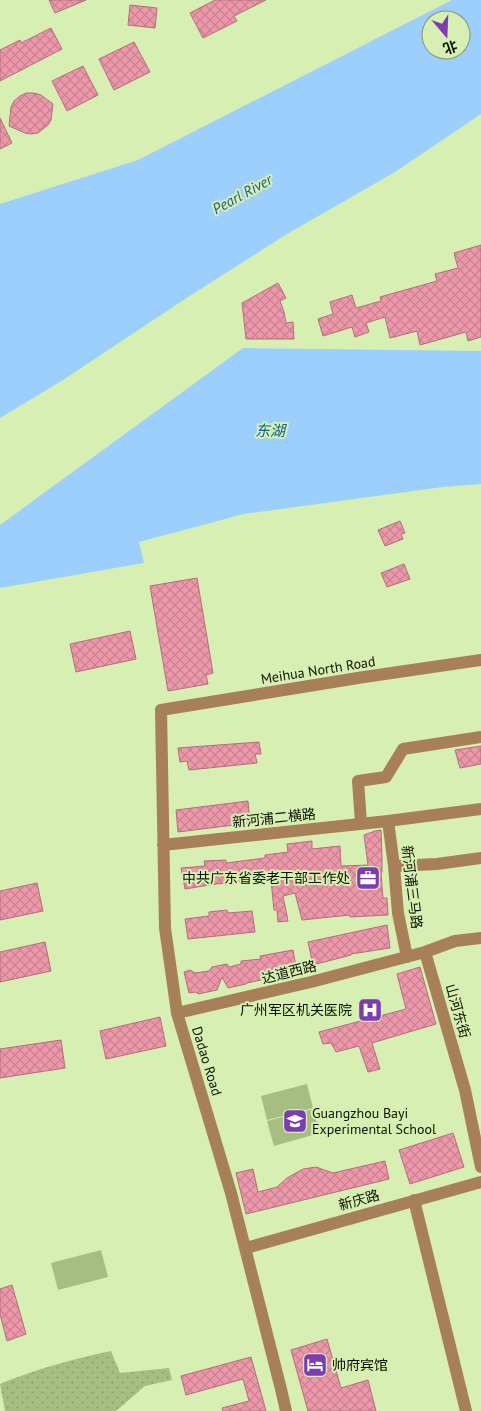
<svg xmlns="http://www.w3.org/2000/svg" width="481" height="1411" viewBox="0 0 481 1411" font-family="'PT Sans','Noto Sans SC',sans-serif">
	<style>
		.grass { fill: url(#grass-dots) }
		.pitch { fill: #a6be81 }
		.water { fill: #9ccffc; fill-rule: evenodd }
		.building { fill: url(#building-cross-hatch); stroke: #af6f7d }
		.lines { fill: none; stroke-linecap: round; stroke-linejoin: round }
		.street { stroke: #a78058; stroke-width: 12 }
		.labels { text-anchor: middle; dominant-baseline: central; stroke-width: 4; stroke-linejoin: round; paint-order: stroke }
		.street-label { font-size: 14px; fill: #0c1301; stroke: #d7efb3 }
		.poi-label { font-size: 14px; fill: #0c1301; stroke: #d7efb3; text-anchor: end }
		.water-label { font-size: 15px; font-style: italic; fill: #145b8f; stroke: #d7efb3 }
	</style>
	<defs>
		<pattern id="grass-dots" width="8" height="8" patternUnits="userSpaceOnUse" patternTransform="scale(1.25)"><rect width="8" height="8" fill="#a6be81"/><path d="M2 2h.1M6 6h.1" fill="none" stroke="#8ea26e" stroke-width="1.8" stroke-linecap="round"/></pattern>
		<pattern id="building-cross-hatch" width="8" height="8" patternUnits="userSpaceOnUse" patternTransform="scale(1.25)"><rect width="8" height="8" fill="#ed98aa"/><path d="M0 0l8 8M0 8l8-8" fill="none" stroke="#ca8290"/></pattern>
	</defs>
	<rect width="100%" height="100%" fill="#d7efb3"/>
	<path class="grass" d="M111 1351 120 1373 169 1368 172 1380 145 1386 116 1411H5L0 1384C36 1369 73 1359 111 1351Z"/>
	<path class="pitch" d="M307 1084 313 1108 267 1120 261 1096Z
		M313 1109 320 1133 274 1146 267 1121Z
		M101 1250 108 1277 58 1290 51 1263Z"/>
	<path class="water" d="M452 0H481V114L395 172 287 234 185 299 63 380 0 418V204L138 160ZM431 20H461V50H431Z
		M243 348 481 351V484L443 487 244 514 139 542 144 563 0 588V525Z"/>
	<path class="building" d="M49 0H86L55 13Z
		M215 0H266L234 16 237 21 203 38 190 13Z
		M130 5 157 8 155 28 128 25Z
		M51 28 62 49 0 81V50L20 40 21 43Z
		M134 42 150 72 114 90 99 59Z
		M83 66 98 95 67 111 52 81Z
		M26 93H34L41 95 53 104 51 120 48 125 38 133 31 134 25 133 9 126 11 107 14 101 20 96Z
		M0 118 12 143 0 149Z
		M481 245V337L468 341 466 332 420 345 417 331 390 338 385 317 366 323 369 332 355 337 352 327 323 336 318 319 333 314 330 302 352 295 356 308 381 301 380 297 437 281 435 274 458 268 454 253Z
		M278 283 286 298 280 301 284 312 286 323 293 322 294 339H246L242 303Z
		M400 521 405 533 401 534 403 539 385 546 378 530Z
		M404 564 410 579 387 587 381 573Z
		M197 578 213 673 206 675 208 684 168 691 150 586Z
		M130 631 136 659 76 672 70 644Z
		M259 742 261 754H255L257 763 189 770 187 761 180 762 178 748Z
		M481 746V764L460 768 455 750Z
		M248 801 250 823 178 832 176 810Z
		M381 830 382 858V872L381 873 383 898H387L388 915 350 917V915L302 920 295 893 283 896 288 921 278 922 277 910H274L271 880 268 881V879L216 884 185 889 181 868 205 866 204 861 226 860V863L265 858V855L288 852 287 844 312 841V849L340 846 341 866 368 865 364 835 375 831Z
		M37 883 43 911 0 920V891Z
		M227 910 228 913 252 911 255 932 188 939 185 919 209 916V912Z
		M387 925 390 948 351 954V955L313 965 308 942Z
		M45 942 51 971 0 982V952Z
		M293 950 297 972 247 983 246 984 228 988 222 977 217 990 198 994 196 992 189 993 184 972 190 970 195 973 209 971 212 967 227 964 229 967 241 964V961L261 959 260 956Z
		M420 967 436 1024 372 1043 380 1069 368 1072 359 1046 336 1052 331 1043 323 1044 319 1032 406 1009 397 974Z
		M160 1017 166 1046 106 1059 100 1031Z
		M61 1040 65 1068 0 1078V1049Z
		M453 1133 464 1167 410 1184 399 1150Z
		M385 1161 389 1179 246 1214 236 1173 253 1169 258 1192 277 1187 287 1178 303 1169 316 1167 333 1173Z
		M12 1285 26 1334 7 1341 0 1314V1289Z
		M327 1339 341 1388 368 1380 376 1411H308L291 1350Z
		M251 1357 266 1411H223L222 1408 249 1401 243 1379 186 1395 181 1376Z"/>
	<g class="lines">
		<path class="street" d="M388 821 394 866 398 913 407 957
			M361 823 358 781 386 777 403 749 481 737
			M163 845 388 821 481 809
			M394 866 437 864 481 858
			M425 952 465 1090 481 1167
			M177 1013 311 982 425 952 455 941 481 938
			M414 1200 466 1411
			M246 1248 481 1182
			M286 1411 281 1389 231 1193 177 1013 165 928 161 710 364 677 481 660"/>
	</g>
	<defs>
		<symbol id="office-square" viewBox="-11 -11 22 22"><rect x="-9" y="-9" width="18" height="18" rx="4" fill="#7c3db2" stroke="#d7efb3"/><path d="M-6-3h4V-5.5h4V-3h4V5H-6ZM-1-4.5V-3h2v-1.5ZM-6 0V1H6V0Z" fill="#fff"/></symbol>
		<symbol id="hospital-square" viewBox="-11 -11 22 22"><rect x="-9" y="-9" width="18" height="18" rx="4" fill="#7c3db2" stroke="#d7efb3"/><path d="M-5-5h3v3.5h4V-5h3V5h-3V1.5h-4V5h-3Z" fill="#fff"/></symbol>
		<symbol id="school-square" viewBox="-11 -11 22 22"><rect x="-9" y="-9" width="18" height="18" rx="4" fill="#7c3db2" stroke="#d7efb3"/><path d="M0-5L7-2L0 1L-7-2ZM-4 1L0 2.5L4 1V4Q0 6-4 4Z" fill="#fff"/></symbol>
		<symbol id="hotel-square" viewBox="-11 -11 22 22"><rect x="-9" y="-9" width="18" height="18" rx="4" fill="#7c3db2" stroke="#d7efb3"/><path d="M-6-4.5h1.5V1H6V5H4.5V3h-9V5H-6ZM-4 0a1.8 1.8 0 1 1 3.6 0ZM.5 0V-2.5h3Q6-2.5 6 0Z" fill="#fff"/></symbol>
	</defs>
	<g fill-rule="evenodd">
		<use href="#office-square" x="354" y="864" width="28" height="28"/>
		<use href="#hospital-square" x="356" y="996" width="28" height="28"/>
		<use href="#school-square" x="281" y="1107" width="28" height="28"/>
		<use href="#hotel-square" x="301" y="1351" width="28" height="28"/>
	</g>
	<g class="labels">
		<g class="street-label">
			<text transform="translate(318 670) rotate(-9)">Meihua North Road</text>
			<text transform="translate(274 818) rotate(-6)">新河浦二横路</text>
			<text transform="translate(412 887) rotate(83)">新河浦三马路</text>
			<text transform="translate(289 972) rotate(-14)">达道西路</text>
			<text transform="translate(458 1011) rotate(74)">山河东街</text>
			<text transform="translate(207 1061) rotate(73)">Dadao Road</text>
			<text transform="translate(359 1200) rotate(-16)">新庆路</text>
		</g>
		<g class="poi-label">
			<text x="350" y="878">中共广东省委老干部工作处</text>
			<text x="352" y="1010">广州军区机关医院</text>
			<text x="312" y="1113" text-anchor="start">Guangzhou Bayi<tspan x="312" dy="16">Experimental School</tspan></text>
			<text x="332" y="1365" text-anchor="start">帅府宾馆</text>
		</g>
		<g class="water-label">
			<text transform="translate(242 194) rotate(-29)">Pearl River</text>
			<text x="270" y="430">东湖</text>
		</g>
	</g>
	<g transform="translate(446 35) rotate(161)"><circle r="24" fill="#d7efb3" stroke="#86976c"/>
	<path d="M0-4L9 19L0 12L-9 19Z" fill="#7c3db2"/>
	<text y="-8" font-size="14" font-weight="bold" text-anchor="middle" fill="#0c1301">北</text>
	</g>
</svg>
